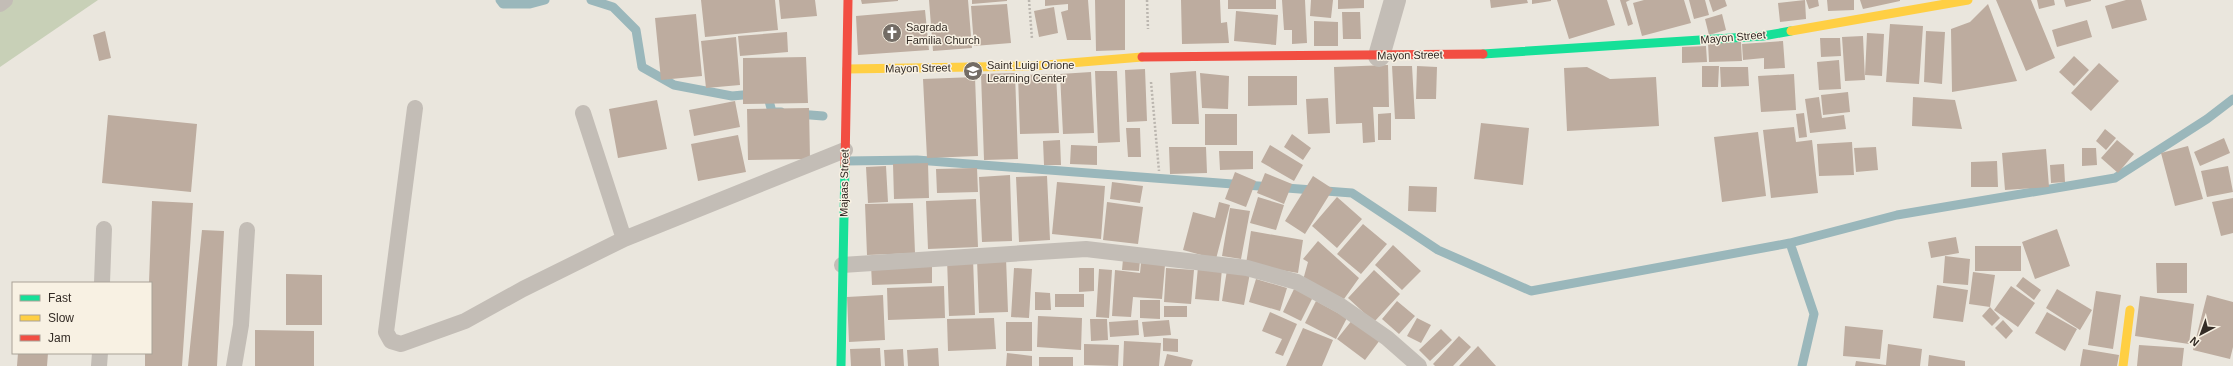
<svg xmlns="http://www.w3.org/2000/svg" width="2233" height="366" viewBox="0 0 2233 366" font-family="Arial,sans-serif">
	<style>
		.green { fill: #c8d0b7 }
		.lines { fill: none; stroke-linecap: round; stroke-linejoin: round }
		.stream { stroke: #9ab7bb; stroke-width: 9 }
		.building { fill: #bdac9f }
		.path { stroke: #bbb6af; stroke-width: 2.5; stroke-dasharray: 2 2; stroke-linecap: butt }
		.lane { stroke: #c3bdb6; stroke-width: 16 }
		.street { stroke: #c3bdb6; stroke-width: 22 }
		.fast { stroke: #16e098; stroke-width: 9 }
		.slow { stroke: #ffcf43; stroke-width: 9 }
		.jam { stroke: #f24e42; stroke-width: 9 }
		.labels { text-anchor: middle; dominant-baseline: central; stroke-width: 3; stroke-linejoin: round; paint-order: stroke }
		.poi-label { font-size: 11px; fill: #332b25; stroke: #f8f1e3; text-anchor: start }
		.street-label { font-size: 11px; fill: #332b25; stroke: #f8f1e3 }
	</style>
	<rect width="100%" height="100%" fill="#eae6dd"/>
	<path class="green" d="M0 0H98L0 67Z"/>
	<g class="lines">
		<path class="stream" d="M500 0 503 4H530L545 0
			M591 0 613 7 636 30 642 67 674 85 732 96 754 94
			M767 93 772 112H781
			M798 114 823 116
			M846 161 917 160 1352 193 1438 250 1531 291 1790 243
			M1802 366 1814 314 1790 243 1897 215 2115 178 2207 119 2233 99"/>
	</g>
	<path class="building" d="M701 0H775L778 30 705 37Z
		M779 0H815L817 16 781 19Z
		M861 0H898V1L862 4Z
		M929 0H968L972 48 933 51Z
		M972 0H1007V1L972 4Z
		M1045 0H1088L1091 40H1067L1061 12 1068 10V4L1045 6Z
		M1095 0H1125V50L1096 51Z
		M1181 0H1220L1221 23 1227 22 1229 43 1182 44Z
		M1228 0H1276V9H1228Z
		M1282 0H1305L1307 43 1292 44V30H1284Z
		M1311 0H1333L1331 18 1310 16Z
		M1338 0H1364V8L1338 9Z
		M1490 0H1527L1528 3 1491 8Z
		M1532 0H1551V1L1532 4Z
		M1557 0H1607L1615 25 1569 39Z
		M1620 0H1630L1626 2 1633 24 1628 26Z
		M1644 0H1684L1691 23 1642 36 1633 3Z
		M1689 0H1705L1709 15 1694 19Z
		M1709 0H1725L1727 6 1713 12Z
		M1805 0 1806 19 1780 22 1778 3Z
		M1806 0H1818L1819 6 1809 9Z
		M1827 0H1854V10L1828 11Z
		M1860 0H1900V1L1863 9Z
		M1996 0H2031L2055 58 2026 71Z
		M2037 0H2054L2055 5 2039 9Z
		M2064 0H2091V1L2066 7Z
		M2126 0H2141L2147 20 2112 29 2105 6Z
		M1007 4 1011 43 974 46 971 6Z
		M1988 4 2017 81 1952 92 1951 29 1970 22Z
		M1054 7 1058 33 1039 37 1034 11Z
		M925 10 929 50 858 55 856 16Z
		M1236 11 1278 15 1276 45 1234 41Z
		M1342 12H1360L1361 39H1343Z
		M696 14 702 76 661 80 655 18Z
		M1722 14 1726 30 1709 35 1705 19Z
		M2087 20 2092 37 2057 47 2052 30Z
		M1314 21 1338 22V46H1314Z
		M1890 24 1923 26 1919 84 1886 82Z
		M105 31 111 58 99 61 93 35Z
		M1926 31 1945 32 1942 84 1924 82Z
		M787 32 788 52 740 56 738 36Z
		M1867 33 1884 34 1882 76 1865 75Z
		M1863 36 1865 80 1845 81 1842 37Z
		M736 37 740 85 706 88 701 41Z
		M1820 38H1840L1841 56 1821 57Z
		M1783 41 1785 68 1764 69V58L1743 60 1742 44Z
		M1741 42 1742 61 1709 62 1708 43Z
		M1706 46 1707 62 1682 63V47Z
		M2074 56 2089 70 2074 86 2059 72Z
		M806 57 808 103 743 104V58Z
		M1839 60 1841 89 1819 90 1817 62Z
		M2099 63 2119 81 2091 111 2071 93Z
		M1388 65 1389 107H1373L1375 142 1363 143 1362 123 1336 124 1334 67Z
		M1392 66H1412L1415 119H1395Z
		M1417 66 1437 67 1436 99H1416Z
		M1702 66H1719L1718 87H1702Z
		M1587 67 1610 79 1656 77 1659 126 1567 131 1564 68Z
		M1720 67H1748L1749 86 1721 87Z
		M1145 69 1147 121 1127 122 1125 70Z
		M1095 71H1117L1120 142 1098 143Z
		M1196 71 1199 124H1172L1170 73Z
		M1091 72 1094 133 1063 134 1060 74Z
		M1015 73 1018 159 984 160 981 74Z
		M1200 73 1229 76 1228 109 1202 108Z
		M1056 74 1059 133 1020 134 1018 75Z
		M1794 74 1796 110 1761 112 1758 76Z
		M1248 76H1297V105L1248 106Z
		M975 77 978 156 927 158 923 79Z
		M1848 92 1850 112 1823 115 1821 95Z
		M1819 97 1822 118 1844 115 1846 129 1810 133 1805 99Z
		M1913 97 1955 100 1962 129 1912 126Z
		M1328 98 1330 133 1308 134 1306 99Z
		M657 100 667 149 618 158 609 109Z
		M735 101 740 127 694 136 689 110Z
		M809 108 810 159 748 160 747 109Z
		M1391 113V140H1378V114Z
		M1804 113 1807 137 1799 138 1796 114Z
		M1205 114H1237V145H1205Z
		M108 115 197 124 191 192 102 183Z
		M1481 123 1529 128 1523 185 1474 179Z
		M1794 127 1796 142 1812 140 1818 193 1771 198 1763 130Z
		M1126 128H1140L1141 157H1128Z
		M2105 129 2116 138 2106 150 2096 141Z
		M1758 132 1766 196 1722 202 1714 137Z
		M1292 134 1311 148 1303 160 1284 147Z
		M738 135 746 172 698 181 691 144Z
		M2224 138 2230 153 2200 166 2194 152Z
		M1060 140 1061 165H1044L1043 141Z
		M2117 140 2134 154 2118 173 2101 158Z
		M1852 142 1854 175 1819 176 1817 144Z
		M1071 145 1097 146V165L1070 164Z
		M1270 145 1303 165 1294 181 1261 162Z
		M2188 146 2203 199 2175 206 2161 153Z
		M1169 147H1206L1207 173 1170 174Z
		M1876 147 1878 170 1856 172 1854 148Z
		M2082 148H2096L2097 165 2082 166Z
		M2046 149 2049 187 2005 190 2002 153Z
		M1219 151H1253V169L1220 170Z
		M1997 161 1998 187H1971V162Z
		M928 163 929 198 894 199 893 164Z
		M2064 164 2065 182 2051 183 2050 165Z
		M886 166 888 202 868 203 866 167Z
		M2228 166 2233 192 2207 197 2201 171Z
		M977 168 978 192 937 193 936 169Z
		M1235 172 1256 181 1246 207 1225 199Z
		M1265 173 1292 184 1284 204 1257 193Z
		M1010 175 1012 241 982 242 979 177Z
		M1047 176 1050 240 1019 242 1016 177Z
		M1313 176 1333 189 1305 234 1285 221Z
		M1057 182 1105 186 1101 239 1052 234Z
		M1112 182 1143 186 1140 203 1110 199Z
		M1409 186 1437 187 1436 212 1408 211Z
		M1258 197 1284 205 1276 230 1250 223Z
		M1337 197 1362 219 1337 248 1312 226Z
		M2233 198V233L2221 236 2212 202Z
		M976 199 978 247 928 249 926 201Z
		M152 201 193 203 182 366H145V353H151V283H149Z
		M1107 202 1143 207 1138 244 1103 240Z
		M1219 202 1230 205 1216 259 1183 250 1193 212 1215 218Z
		M913 203 915 253 867 255 865 204Z
		M1230 208 1250 211 1241 259 1222 256Z
		M1363 224 1387 244 1361 274 1337 254Z
		M2057 229 2070 266 2035 279 2022 242Z
		M202 230 224 231 217 366H188Z
		M1251 231 1303 240 1298 273 1246 264Z
		M1956 237 1959 253 1931 258 1928 242Z
		M1318 241 1359 278 1344 299 1303 280 1308 262 1303 259Z
		M1393 245 1421 271 1402 290 1375 265Z
		M1975 246H2021V271H1975Z
		M1945 256 1970 259 1968 285 1943 283Z
		M973 258 975 315 949 316 947 259Z
		M1006 258 1008 312 979 313 977 259Z
		M1123 259 1140 260 1139 271 1122 270Z
		M932 263V283L872 285 871 265Z
		M1141 263 1165 265 1162 299 1133 297 1131 317 1112 316 1115 270 1140 273Z
		M2156 263H2187V293H2157Z
		M1198 267 1222 269 1219 301 1195 299Z
		M1014 268 1032 269 1029 318 1011 317Z
		M1079 268H1094V291L1079 292Z
		M1166 268 1194 270 1191 304 1164 302Z
		M1099 269 1112 270 1109 318 1096 317Z
		M1227 270 1250 273 1244 305 1222 301Z
		M1374 270 1400 294 1374 322 1348 298Z
		M1973 272 1995 275 1990 307 1969 304Z
		M286 274 322 275V325H286Z
		M2023 277 2041 290 2034 300 2016 286Z
		M1256 279 1287 288 1280 311 1249 302Z
		M1937 285 1968 290 1963 322 1933 318Z
		M944 286 945 318 888 320 887 288Z
		M2011 286 2035 303 2018 327 1994 310Z
		M1294 289 1313 297 1301 321 1283 312Z
		M2057 289 2092 310 2080 330 2046 308Z
		M2096 291 2121 295 2113 349 2088 345Z
		M1035 292 1050 293 1051 310H1035Z
		M1055 294H1084V307H1055Z
		M883 295 885 340 849 342 847 297Z
		M2207 295 2233 302V347L2230 359 2193 350Z
		M2140 296 2194 304 2189 344 2135 336Z
		M1140 300H1160V319L1140 318Z
		M1316 301 1347 318 1336 339 1305 323Z
		M1397 301 1415 316 1399 334 1382 319Z
		M1164 306H1187V317H1164Z
		M1990 307 2000 318 1992 326 1982 316Z
		M1270 312 1297 324 1283 356 1275 353 1282 339 1262 331Z
		M2047 312 2077 329 2065 351 2035 333Z
		M1038 316 1082 318 1081 350 1037 347Z
		M994 318 996 349 948 351 947 319Z
		M1417 318 1431 325 1421 343 1407 336Z
		M1090 319H1107L1108 340 1091 341Z
		M1353 319 1380 340 1365 360 1337 339Z
		M1138 320 1139 335 1110 337 1109 322Z
		M1169 320 1171 335 1144 337 1142 322Z
		M2003 320 2013 331 2006 339 1995 328Z
		M1006 322H1032V351H1006Z
		M1845 326 1883 330 1880 359 1843 356Z
		M1303 328 1333 340 1322 366H1286Z
		M1441 329 1452 340 1430 361 1419 350Z
		M255 330 314 331V366H255Z
		M1459 336 1471 347 1453 366H1435L1433 364Z
		M1163 338 1178 339V352L1163 351Z
		M1124 341 1161 343 1159 366H1123Z
		M1084 344 1119 345 1118 366 1084 365Z
		M1888 344 1922 349 1920 366H1855L1856 361 1886 365Z
		M2139 345 2184 348 2182 366H2137Z
		M1478 346 1496 366H1459Z
		M880 348 881 366H851L850 349Z
		M938 348 939 366H908L907 350Z
		M903 349 904 366H885L884 350Z
		M2083 349 2119 355 2117 366H2080Z
		M18 353H48L47 366H17Z
		M1007 353 1032 356V366H1006Z
		M1167 354 1193 360 1191 366H1164Z
		M1929 355 1965 361V366H1928Z
		M1039 357H1073V366H1039Z"/>
	<g class="lines">
		<path class="path" d="M1029 0 1032 39
			M1147 0 1148 29
			M1151 82 1159 171"/>
		<path class="lane" d="M0 4 5 0
			M415 108 386 332 391 341 401 344 465 321 523 289 624 239 845 150
			M583 113 624 239
			M842 265 1086 249 1247 268 1297 282 1341 306 1387 338 1419 366
			M102 283 104 229
			M99 366 100 353
			M234 366 241 325 247 230"/>
		<path class="street" d="M1379 56 1395 0"/>
		<path class="fast" d="M1483 54 1763 36 1791 31
			M841 366 845 165"/>
		<path class="slow" d="M1791 31 1968 0
			M847 69 1034 66 1142 57
			M2123 366 2130 310"/>
		<path class="jam" d="M1142 57 1483 54
			M845 165 848 0"/>
	</g>
	<defs>
		<symbol id="church-disc" viewBox="-11 -11 22 22"><circle r="9.5" fill="#736c65" stroke="#f8f1e3"/><path d="M-1.2-6h2.4v3.5h3.3v2.4h-3.3V6h-2.4V-.1h-3.3v-2.4h3.3Z" fill="#fff"/></symbol>
		<symbol id="school-disc" viewBox="-11 -11 22 22"><circle r="9.5" fill="#736c65" stroke="#f8f1e3"/><path d="M0-5L7-2L0 1L-7-2ZM-4 1L0 2.5L4 1V4Q0 6-4 4Z" fill="#fff"/></symbol>
	</defs>
	<g fill-rule="evenodd">
		<use href="#church-disc" x="881" y="22" width="22" height="22"/>
		<use href="#school-disc" x="962" y="60" width="22" height="22"/>
	</g>
	<g class="labels">
		<g class="poi-label">
			<text x="906" y="27">Sagrada<tspan x="906" dy="13">Familia Church</tspan></text>
			<text x="987" y="65">Saint Luigi Orione<tspan x="987" dy="13">Learning Center</tspan></text>
		</g>
		<g class="street-label">
			<text transform="translate(1733 37) rotate(-5)">Mayon Street</text>
			<text transform="translate(1410 55) rotate(-1)">Mayon Street</text>
			<text transform="translate(918 68) rotate(-1)">Mayon Street</text>
			<text transform="translate(844 183) rotate(-89)">Majaas Street</text>
		</g>
	</g>
	<rect x="12" y="282" width="140" height="72" fill="#f8f1e3" stroke="#a9a297"/>
	<rect x="20" y="295" width="20" height="6" fill="#16e098" stroke="#a9a297"/>
	<text x="48" y="302" font-size="12" fill="#332b25">Fast</text>
	<rect x="20" y="315" width="20" height="6" fill="#ffcf43" stroke="#a9a297"/>
	<text x="48" y="322" font-size="12" fill="#332b25">Slow</text>
	<rect x="20" y="335" width="20" height="6" fill="#f24e42" stroke="#a9a297"/>
	<text x="48" y="342" font-size="12" fill="#332b25">Jam</text>
	<g transform="translate(2201 334) rotate(221)" stroke="#f8f1e3" stroke-width="3" paint-order="stroke">
	<path d="M0-3L7 15L0 10L-7 15Z" fill="#332b25"/>
	<text y="-6" font-size="11" font-weight="bold" text-anchor="middle" fill="#332b25">N</text>
	</g>
</svg>
